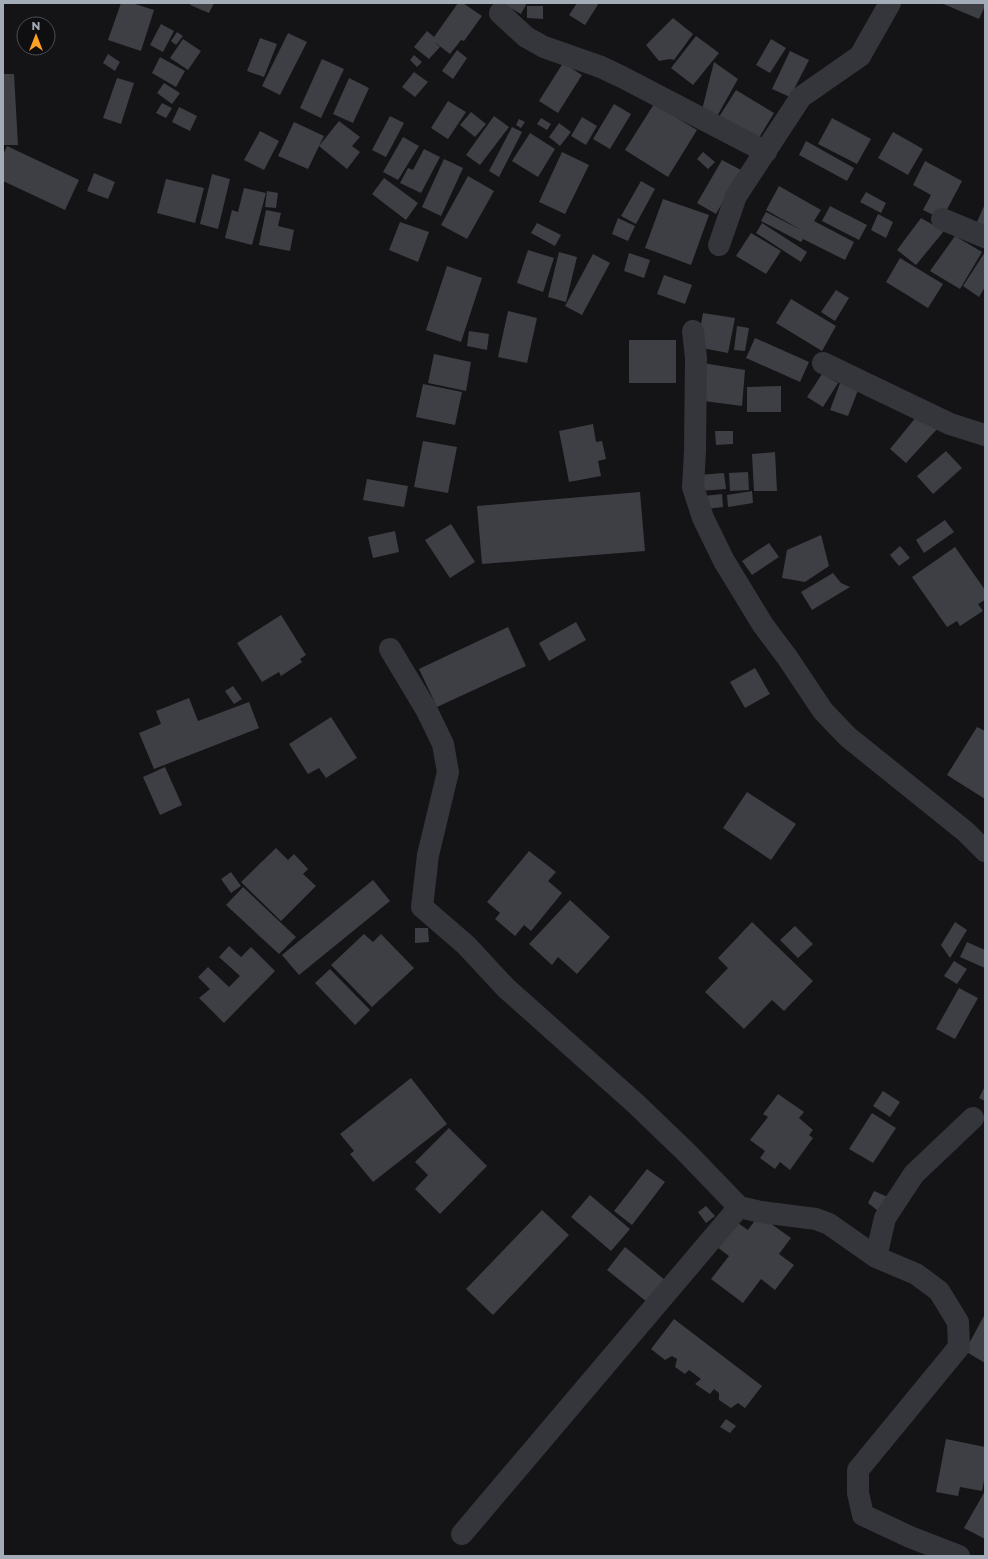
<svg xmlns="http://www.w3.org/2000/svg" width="988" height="1559" viewBox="0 0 988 1559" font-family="Montserrat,sans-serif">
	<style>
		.building { fill: #3e3f44 }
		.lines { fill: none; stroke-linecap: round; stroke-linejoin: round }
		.minor { stroke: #35363b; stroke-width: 22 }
	</style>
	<rect width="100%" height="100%" fill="#141416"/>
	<path class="building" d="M121 3H132L154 10 141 51 108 40Z
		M191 3H214L209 13 190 5Z
		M458 3H463L482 16 464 41 461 40 450 54 433 41 440 47 429 59 414 47 427 31 434 37Z
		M501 3H527L521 14Z
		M577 3H599L585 25 569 15Z
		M941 3H985V6L979 19Z
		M527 6H543V19L527 18Z
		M673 18 693 34 674 60 670 59 659 61 646 45Z
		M161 24 174 31 163 52 150 45Z
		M177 32 183 36 176 45 171 41Z
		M288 33 307 42 280 95 262 86Z
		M696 36 719 53 693 85 671 68Z
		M260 38 277 44 264 77 247 71Z
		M183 39 201 51 188 70 170 58Z
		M771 39 786 48 770 73 756 65Z
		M457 50 467 58 453 79 442 71Z
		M790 51 809 60 790 97 772 89Z
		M108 54 120 62 115 71 103 63Z
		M414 55 422 62 417 67 410 60Z
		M160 57 185 71 176 87 152 73Z
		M322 59 344 69 321 118 300 108Z
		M714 62 738 79 716 118 702 110Z
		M563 63 582 75 558 113 539 101Z
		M414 72 428 82 415 97 402 87Z
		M3 74H14L18 145H3Z
		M117 78 134 83 121 124 103 118Z
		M349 78 369 88 353 123 333 114Z
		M164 83 180 93 172 104 157 93Z
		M736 90 774 113 757 141 719 117Z
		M448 101 466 112 448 139 431 128Z
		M162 103 172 108 166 118 156 113Z
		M614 104 631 114 610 149 593 139Z
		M654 104 697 130 668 177 625 150Z
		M179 107 197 116 190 131 172 122Z
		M471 112 486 124 475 137 460 125Z
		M390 116 404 123 386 157 372 150Z
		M494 116 509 127 480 165 466 155Z
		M582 117 597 126 586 145 571 136Z
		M541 118 551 124 547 130 537 124Z
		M832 118 871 139 857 164 818 144Z
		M519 119 525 122 521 128 516 125Z
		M339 121 360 137 352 146 360 152 347 169 319 146 308 169 278 156 294 122 324 136 319 146Z
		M559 123 571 132 560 146 549 137Z
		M512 127 522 132 499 177 489 171Z
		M260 131 279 141 264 170 244 160Z
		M893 132 923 149 908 175 878 158Z
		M530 133 555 149 538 177 512 161Z
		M403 137 419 146 398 180 383 172Z
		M806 141 854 168 847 181 799 155Z
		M7 146 79 180 65 210 3 181V155Z
		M424 149 440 157 421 193 400 183 408 168 413 170Z
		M562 152 589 165 565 214 539 202Z
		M703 152 715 162 708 169 697 159Z
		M444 159 463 168 441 216 422 207Z
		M722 160 741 170 716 214 697 203Z
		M925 161 962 181 942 219 923 210 931 195 913 185Z
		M94 173 115 182 108 199 87 191Z
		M212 174 230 179 218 229 200 224Z
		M468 176 494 191 467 239 441 225Z
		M384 178 418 203 406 220 372 194Z
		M166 179 204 188 195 223 157 213Z
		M641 181 655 189 636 224 621 216Z
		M779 186 821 210 814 221 854 242 845 260 803 239 801 242 761 221 766 212 803 231 766 210Z
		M244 188 266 193 252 245 225 238 232 210 238 212Z
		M267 191 278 193 276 208 265 207Z
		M866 192 886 203 881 213 860 202Z
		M663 199 709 215 691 265 645 248Z
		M985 204V226L977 222Z
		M830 206 867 225 859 240 822 221Z
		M266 210 281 213 278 226 294 230 290 251 259 245Z
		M878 214 893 222 886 238 871 230Z
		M618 218 635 226 628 241 612 234Z
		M921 218 944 231 916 265 897 250Z
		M400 222 429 232 418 262 389 250Z
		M537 223 561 235 555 246 531 233Z
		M762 223 807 252 801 262 756 233Z
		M751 233 781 251 766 274 736 256Z
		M955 236 982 252 960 289 930 271Z
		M528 250 554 258 543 292 517 283Z
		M559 252 577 257 566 302 548 297Z
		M985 252V287L979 297 963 286Z
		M629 253 650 260 644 278 624 271Z
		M593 254 610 263 582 315 565 306Z
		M900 258 943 284 928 308 886 282Z
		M447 266 482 278 461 342 426 330Z
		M664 275 692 285 685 304 657 294Z
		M836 290 849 298 835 321 821 312Z
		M791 299 836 326 822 351 776 323Z
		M508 311 537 318 527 363 498 357Z
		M703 313 735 318 728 353 697 347Z
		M737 326 749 328 745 351 734 350Z
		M469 331 489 334 487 350 467 346Z
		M755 338 809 362 800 382 746 358Z
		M629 340H676V383H629Z
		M434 354 471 362 466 391 428 383Z
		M703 363 745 370 742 406 704 401Z
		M822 374 838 383 823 407 807 397Z
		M842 378 860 385 848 416 830 410Z
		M423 384 462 392 455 425 416 417Z
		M781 386V412H747V387Z
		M917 416 938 428 906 463 890 449Z
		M593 424 596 442 602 441 606 459 598 461 601 476 569 482 559 431Z
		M715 431H733V444L716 445Z
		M423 441 457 447 448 493 414 487Z
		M946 451 962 468 933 494 917 476Z
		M775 452 777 491H754L752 454Z
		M748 472 749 490 730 491 729 473Z
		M724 473 726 489 700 491 699 475Z
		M367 479 408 486 404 507 363 500Z
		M752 491 753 503 728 507 727 495Z
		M640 492 645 551 482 564 477 506Z
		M722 494 723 507 706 509 704 496Z
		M945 520 954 532 924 553 916 540Z
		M451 524 475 562 450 578 425 540Z
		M395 531 399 552 373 558 368 537Z
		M821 535 829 566 805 582 782 578 787 550Z
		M769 543 779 557 752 575 742 561Z
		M900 546 910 558 899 566 890 555Z
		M955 547 985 590V600L978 604 983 611 960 626 957 621 947 627 912 577Z
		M833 573 841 583 850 587 812 610 801 592Z
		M281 615 306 655 300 659 302 662 281 676 279 672 262 682 237 643Z
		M576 622 586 640 549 661 539 643Z
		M508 627 526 666 437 707 419 669Z
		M755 668 770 694 745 708 730 682Z
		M233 686 242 699 234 704 225 691Z
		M189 698 198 721 249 702 259 728 154 769 139 733 161 724 156 711Z
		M331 717 357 758 326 778 319 768 308 774 289 744Z
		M977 727 985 731V799L947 775Z
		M165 767 182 805 160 815 143 777Z
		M747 792 796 824 771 860 723 828Z
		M276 848 288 860 294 854 308 869 303 874 316 886 281 921 241 882Z
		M529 851 556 872 548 881 562 893 531 931 524 925 515 936 495 919 500 913 487 902Z
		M231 872 241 886 231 893 221 879Z
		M373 880 390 901 299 975 282 955Z
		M243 887 296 937 279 954 226 905Z
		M570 900 610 937 577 974 558 957 552 965 529 944Z
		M752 922 813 981 784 1011 772 1000 744 1029 705 992 728 968 718 958Z
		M955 922 967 930 950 958 941 945Z
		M795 926 813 944 798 958 780 940Z
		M415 928H428L429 942 415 943Z
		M364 934 373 942 381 934 414 968 372 1007 331 965Z
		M967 942 985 950V968L960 957Z
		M229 946 241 957 251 947 275 971 224 1023 199 998 210 989 198 977 208 967 229 987 240 976 219 957Z
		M954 961 967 969 957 984 944 976Z
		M330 969 370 1010 355 1025 315 983Z
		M959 988 978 998 955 1039 936 1029Z
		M411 1078 447 1124 373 1182 350 1154 354 1151 340 1134Z
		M985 1086V1101L979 1098Z
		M883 1091 900 1102 890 1117 873 1106Z
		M778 1094 804 1112 799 1118 813 1130 809 1135 813 1138 790 1170 780 1162 775 1169 760 1158 765 1151 750 1140 768 1117 763 1114Z
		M872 1113 896 1128 873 1163 849 1149Z
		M449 1128 487 1166 440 1214 415 1189 428 1175 415 1162Z
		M647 1169 665 1182 632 1225 614 1211Z
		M874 1191 890 1198 882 1214 868 1203Z
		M590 1195 630 1229 611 1251 571 1217Z
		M706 1206 715 1216 706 1223 698 1212Z
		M542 1210 569 1235 493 1315 466 1289Z
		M759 1215 791 1238 779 1254 794 1265 775 1290 761 1279 743 1303 711 1279 729 1256 713 1244 732 1219 748 1230Z
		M625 1247 665 1280 647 1302 607 1270Z
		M985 1314V1363L965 1351Z
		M674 1319 762 1386 745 1408 738 1403 731 1408 719 1400V1393L714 1389 710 1394 695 1384 701 1379 689 1370 685 1374 675 1367 677 1359 672 1356 665 1360 651 1349Z
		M726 1419 736 1426 730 1433 720 1427Z
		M946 1439 985 1447V1475L982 1491 960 1487 958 1496 936 1492Z
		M985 1491V1539L964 1528Z"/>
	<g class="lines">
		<path class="minor" d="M500 13 526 37 544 47 601 67 622 77 766 152
			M942 219 985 237
			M719 245 736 196 801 97 860 56 890 3
			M693 331 696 358 695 451 693 487 703 518 724 561 763 625 787 657 823 711 848 737 966 832 985 851
			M823 363 950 424 985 435
			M390 649 426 709 443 744 448 772 428 855 422 907 466 945 506 988 635 1103 687 1153 739 1207 761 1212 816 1219 829 1224 876 1257 916 1274 939 1291 958 1322 959 1347 858 1470V1493L863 1515 910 1537 959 1556
			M876 1257 885 1218 914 1174 973 1118
			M462 1534 739 1207"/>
	</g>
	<rect width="988" height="1559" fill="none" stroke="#a4acb8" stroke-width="8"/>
	<g transform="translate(36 36)"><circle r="19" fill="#0f0f11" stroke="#4b4e54"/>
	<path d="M0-3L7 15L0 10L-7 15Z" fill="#ffa123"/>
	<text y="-6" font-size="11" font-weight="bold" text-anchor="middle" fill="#a4acb8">N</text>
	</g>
</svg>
